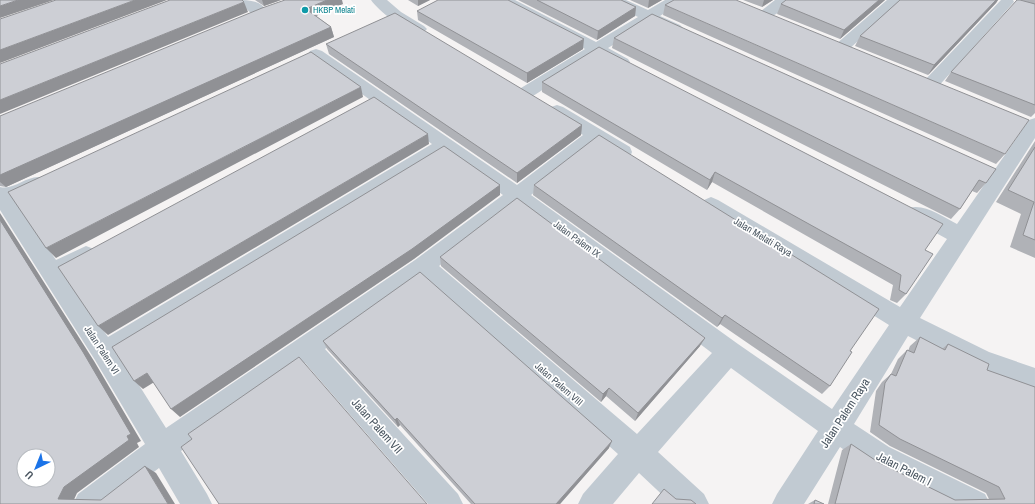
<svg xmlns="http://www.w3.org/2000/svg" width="1035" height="504" viewBox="0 0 1035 504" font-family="'Archivo Narrow',sans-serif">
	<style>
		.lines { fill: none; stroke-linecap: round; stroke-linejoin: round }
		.street { fill: #c1cad2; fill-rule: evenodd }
		.wall { fill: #b0b2b7 }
		.shaded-wall { fill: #909195 }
		.building { fill: #cdcfd5; stroke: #909195; fill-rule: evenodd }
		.culture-dot { fill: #0f9aa8; stroke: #fff; stroke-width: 1.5 }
		.labels { text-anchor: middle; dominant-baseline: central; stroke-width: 3.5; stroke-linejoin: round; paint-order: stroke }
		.far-culture-label { font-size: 9px; fill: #0d838f; stroke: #fff; text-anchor: start }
		.street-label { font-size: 10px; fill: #4a5661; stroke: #fff }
		.near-street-label { font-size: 12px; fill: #4a5661; stroke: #fff }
	</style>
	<rect width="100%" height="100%" fill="#f5f3f3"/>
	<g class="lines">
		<path class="street" d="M237 0C248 0 264 0 267 14L265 17 260 18 255 17Z
			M371 0H387L401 12 424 26 427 29 424 32C411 36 379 12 371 0Z
			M497 0H515L596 42 638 17 609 3 607 0H626L648 10 665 0H682L680 3 660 16 680 25 683 28 680 31 675 33 670 31 650 22 608 48 628 59 630 62 628 65C617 68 607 60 597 55L533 96 527 97 521 96 518 92 521 88 585 49 499 3Z
			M775 0H792C786 9 769 21 758 18L756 15Z
			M887 0H903L847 51 841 53 835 51 833 48 835 45Z
			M1001 0H1013L1014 2 936 89 930 90 924 89 922 85 924 81Z
			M316 49 322 51 517 185 583 135 551 115 548 111 551 107 557 105 563 107 630 147 632 152 630 157C617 160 607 151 596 144L531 195 738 344 832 409 889 325 704 210 701 205 704 200 711 197 718 200 900 307 947 239 909 218 906 213 909 208C924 203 943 217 957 224L1029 120 1035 118V138L920 318 989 352 1035 368V392L973 369 908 336 854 424 889 447 985 494 990 504H943L869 467 840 447 804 504H772L777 494 818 431 731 368 658 452 704 494 709 504H672L639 473 613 504H578L583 494 618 454 422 279 325 349 458 494 463 504H428L305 363 181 451 207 494 212 504H180L159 468 112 504H73L78 494 145 444 95 360 0 210V187C15 191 28 173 44 178L47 183 44 188 16 201 56 260 86 246 94 249 97 255 94 261 66 276 108 337 432 144 310 57 308 54 310 51ZM445 154 503 195 415 260 166 428 120 355ZM517 206 712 353 637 434 439 266Z"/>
	</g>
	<path class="wall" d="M255 0H281L264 6Z
		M408 0H430L418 6Z
		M518 0H621L636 7 635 16 597 40Z
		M630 0H662L648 8Z
		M743 0H773L762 7Z
		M885 0 840 39 777 14 781 4Z
		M900 0H998L996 3 928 75 855 46 860 36Z
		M1021 0H1035V113L1031 117 945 81 951 72Z
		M343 4 316 16 331 27 334 37 6 187 0 186V116Z
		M665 5 1005 154 996 164 663 15Z
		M417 11 583 49 527 83 418 20Z
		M652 14 986 183 977 193 972 191 960 209 951 219 612 48 614 38Z
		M326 44 582 125 581 135 517 183 329 54Z
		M542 82 925 250 906 294 897 303 890 300 893 285 712 182 707 190 542 92Z
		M1035 141V258L1010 247 1021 214 996 202Z
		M534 185 850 351 830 386 822 394 720 324 717 327 533 195Z
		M440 257 700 346 635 421 606 396 601 402 441 266Z
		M920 337 942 349 948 344 987 370 1035 504H828L842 450 851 444 878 462 955 500 989 499 986 493 890 446 870 432 876 391 882 382 891 374 898 359 907 350 908 351 910 346Z
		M323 341 609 448 560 504H471L400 425 398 427 327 349Z
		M815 500 824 504H808Z"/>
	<path class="shaded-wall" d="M18 0H54L0 18V6Z
		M135 0H167L0 63V50Z
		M262 0H281L264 6Z
		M327 0H342L343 4 309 19 306 9Z
		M418 0H430L418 6Z
		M649 0H662L648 8Z
		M764 0H773L762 7Z
		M879 0H885L840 39 844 30Z
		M996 0H998L996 3 928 75 934 65Z
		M244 2 248 12 0 114V100Z
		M636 7 635 16 597 40 598 31Z
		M331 27 334 37 6 187 0 182V175Z
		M584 39 583 49 527 83V73Z
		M361 87 363 97 56 258 46 248Z
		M582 125 581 135 517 183V173Z
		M428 134 429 144 108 335 98 326Z
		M715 172 712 182 707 190 710 180Z
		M500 185V195L414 259 180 417 171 409Z
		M0 213 94 361 141 441 137 443 139 447 77 493 72 504 58 499 0 220Z
		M725 315 720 324 717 327 722 318Z
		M705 338 700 346 635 421 638 413Z
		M147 373 156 381 143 389 134 381Z
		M609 388 606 396 601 402 603 394Z
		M397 418 400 425 398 427 395 420Z
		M612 441 609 448 560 504H556Z
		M145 466 156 473 175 504H168Z"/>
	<path class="building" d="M0 0H18L0 6Z
		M56 0H135L0 50V19Z
		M170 0H242L244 2 0 100V64Z
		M285 0H327L306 9 331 27 0 175V116L262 8Z
		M438 0H508L584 39 527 73 417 11Z
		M537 0H621L636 7 598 31Z
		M674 0H736L1029 120 1005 154 665 5Z
		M786 0H879L844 30 781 4Z
		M900 0H996L934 65 860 36Z
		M1017 0H1020L1035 4V105L951 72Z
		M395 13 582 125 517 173 326 44Z
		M652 14 996 169 986 183 979 180 960 209 614 38Z
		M599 47 943 224 925 250 933 254 906 294 899 290 901 275 715 172 710 180 542 82Z
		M311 52 361 87 46 248 8 192Z
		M374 97 428 134 98 326 58 267Z
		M599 135 879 309 850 351 852 352 830 386 725 315 722 318 534 185Z
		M444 146 500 185 412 249 171 409 147 373 134 381 112 347Z
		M1035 147V240L1023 235 1034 202 1008 190Z
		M517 198 705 338 638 413 609 388 603 394 440 257Z
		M0 220 83 352 131 434 127 436 129 440 64 487 58 499 101 500 145 466 168 504H0ZM24 456H48V480H24Z
		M420 272 612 441 556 504H475L397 418 395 420 323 341Z
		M920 337 945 350 948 344 989 364 987 370 1035 387V504H835L851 444 878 462 955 500 1005 499 999 487 900 439 879 425 885 383 891 374 896 376 907 350 914 353Z
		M299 357 427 504H219L181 447 192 439 188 434Z
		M664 489 676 499 691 500 696 504H652Z
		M815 500 824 504H814Z"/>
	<circle class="culture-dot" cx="305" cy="10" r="4"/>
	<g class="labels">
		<g class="far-culture-label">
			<text x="313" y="10">HKBP Melati</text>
		</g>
		<g class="street-label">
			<text transform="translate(763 237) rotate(31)">Jalan Melati Raya</text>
			<text transform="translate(577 239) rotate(36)">Jalan Palem IX</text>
			<text transform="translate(102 350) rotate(57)">Jalan Palem VI</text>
			<text transform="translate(559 384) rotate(41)">Jalan Palem VIII</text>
		</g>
		<g class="near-street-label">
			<text transform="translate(845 413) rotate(-57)">Jalan Palem Raya</text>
			<text transform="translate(377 426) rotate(48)">Jalan Palem VII</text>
			<text transform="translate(904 469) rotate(27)">Jalan Palem I</text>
		</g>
	</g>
	<g transform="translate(36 468) rotate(223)"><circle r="19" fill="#ffffff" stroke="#b7bbc0"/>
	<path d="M0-3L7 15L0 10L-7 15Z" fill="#1a73e8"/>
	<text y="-6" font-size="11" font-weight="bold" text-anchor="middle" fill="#4a5661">U</text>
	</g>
</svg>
